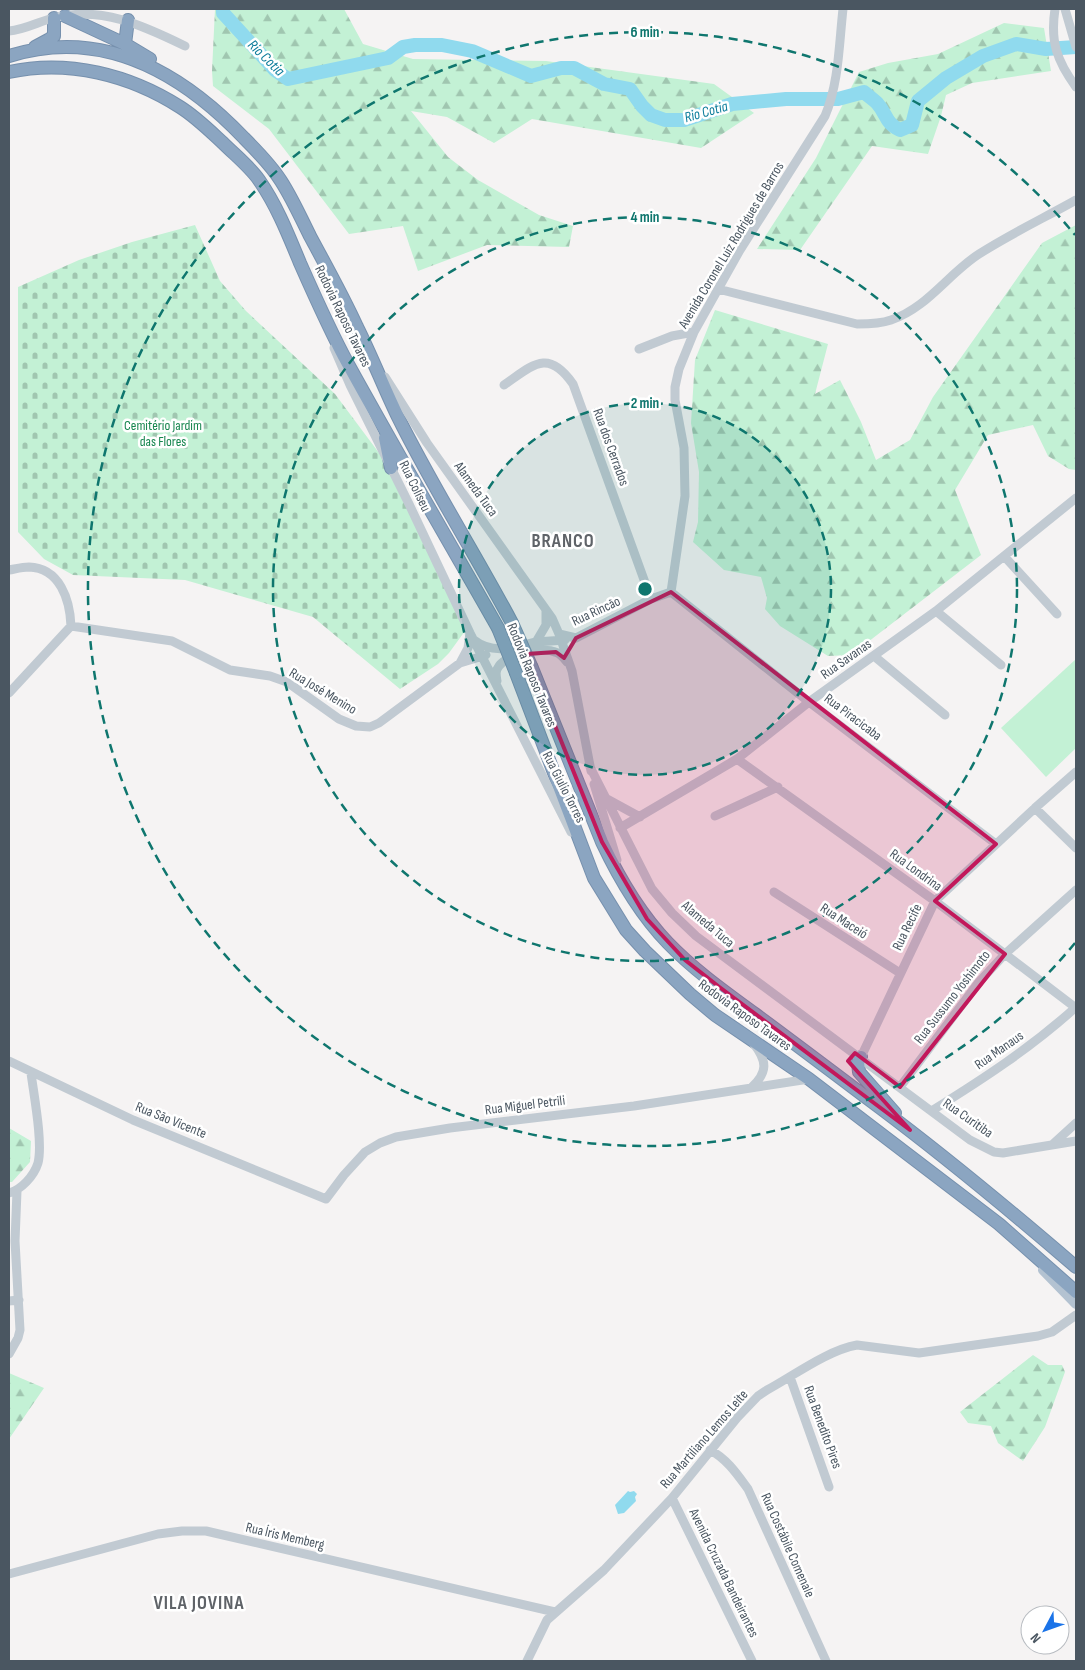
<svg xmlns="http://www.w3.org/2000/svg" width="1085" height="1670" viewBox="0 0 1085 1670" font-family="'Sofia Sans Condensed',sans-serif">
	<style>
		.forest { fill: url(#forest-firs) }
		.cemetery { fill: url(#cemetery-stones) }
		.pitch { fill: #c3f1d5 }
		.water { fill: #90daee }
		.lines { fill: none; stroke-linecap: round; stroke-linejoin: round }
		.river { stroke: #90daee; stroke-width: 14 }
		.highway-casing { stroke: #7690ad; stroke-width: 14 }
		.minor { stroke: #c1cad2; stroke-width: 9 }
		.major { stroke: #b3c2d1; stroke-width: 10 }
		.highway { stroke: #8ba5c1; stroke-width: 12 }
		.highway-bridge-casing { stroke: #7690ad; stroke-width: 14; stroke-linecap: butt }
		.highway-bridge { stroke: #8ba5c1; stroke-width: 12 }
		.marked { fill: #c2185b; fill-opacity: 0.2; stroke: #c2185b; stroke-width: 4; stroke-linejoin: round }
		.ring { fill: none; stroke: #0f766e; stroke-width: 2.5; stroke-dasharray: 9 6 }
		.labels { text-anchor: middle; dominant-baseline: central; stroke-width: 5; stroke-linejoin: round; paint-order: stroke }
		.street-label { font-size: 14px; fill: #4a5661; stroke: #fff }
		.park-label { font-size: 14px; fill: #17864f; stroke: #fff }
		.water-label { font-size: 15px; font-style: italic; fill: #0c7c9b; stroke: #fff }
		.district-label { font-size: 19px; font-weight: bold; letter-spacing: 1px; fill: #5f6368; stroke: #fff }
		.centre { fill: #0f766e; stroke: #fff; stroke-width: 2.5 }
		.ring-label { font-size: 15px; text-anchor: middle; font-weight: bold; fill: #0f766e; stroke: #fff; stroke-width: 5; stroke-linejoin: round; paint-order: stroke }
	</style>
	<defs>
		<pattern id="forest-firs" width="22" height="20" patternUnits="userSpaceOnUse" patternTransform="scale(1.25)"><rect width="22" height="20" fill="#c3f1d5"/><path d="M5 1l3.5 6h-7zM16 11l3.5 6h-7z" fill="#a0c6b0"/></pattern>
		<pattern id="cemetery-stones" width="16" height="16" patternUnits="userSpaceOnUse" patternTransform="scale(1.25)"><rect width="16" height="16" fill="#c3f1d5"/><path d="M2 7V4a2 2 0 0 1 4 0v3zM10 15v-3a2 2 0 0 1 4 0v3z" fill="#a0c6b0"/></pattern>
	</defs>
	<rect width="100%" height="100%" fill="#f5f3f3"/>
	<path class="forest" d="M215 9H344L363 44 413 59 546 61 714 84 754 113 701 148 532 119 494 143 447 117 411 111 448 157 478 180 539 215 573 226 569 247 487 245 418 271 403 226 349 234 269 129 213 86 212 71Z
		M1004 23 1044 28 1051 71 972 83 946 95 941 116 928 154 872 146 800 250 757 249 816 158 859 72 888 63 938 54Z
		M1076 225V470L1069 469 1048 456 1033 425 988 435 955 490 981 555 851 655 828 656 780 626 765 609 767 598 761 577 724 570 693 542 698 522 699 472 691 423 695 360 715 310 828 344 815 394 840 380 861 422 876 460 910 440 933 397 1042 243Z
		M9 1128 31 1141 30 1162 12 1182H9Z
		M1033 1355 1048 1365H1062L1065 1372 1045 1427 1023 1461 998 1443 991 1426 968 1423 960 1412Z
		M9 1373 44 1388 9 1439Z"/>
	<path class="cemetery" d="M195 225 220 281 246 311 335 394 385 461 465 631 449 653 438 664 400 689 313 617 185 580 73 575 44 559 18 532V287L79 260 132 242Z"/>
	<path class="pitch" d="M1076 659V748L1046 777 1001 728Z"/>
	<path class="water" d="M628 1491 630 1492 634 1491 637 1494 635 1497 636 1501 624 1513 618 1514 615 1505Z"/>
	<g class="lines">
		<path class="river" d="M223 9V13L275 70 288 79 388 58 403 47 415 45H442L472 51 531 76 561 68H574L604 84 630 89 642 106 651 115 665 120H684L732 104 786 99H838L864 92C868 96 873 99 877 103 887 114 885 123 900 130L912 125 918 101 946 78 983 56 1016 44 1046 49 1076 47"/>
		<defs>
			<path id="highway" d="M65 16 125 44 150 59
				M125 44 128 20
				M35 47 48 40 54 36V18
				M9 56C102 27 181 72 244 138 257 151 271 165 281 181 292 198 301 218 310 236 326 266 343 296 357 327 372 357 384 388 398 417 433 488 475 553 512 623
				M9 72C68 59 130 75 180 107 196 117 210 131 223 143 235 155 250 167 259 180 277 206 288 234 300 263 315 297 330 331 348 364 397 453 448 540 498 628
				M385 438 391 468
				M532 668 602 842C619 878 640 914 668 943 694 970 725 992 755 1014 797 1045 838 1076 879 1107 947 1158 1012 1212 1076 1267
				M516 673 594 878 626 930 645 951 690 994 715 1015 809 1079 999 1224 1076 1292
				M861 1057 858 1062 859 1072 895 1113"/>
		</defs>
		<use href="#highway" class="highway-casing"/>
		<path class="minor" d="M1055 9C1050 42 1057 61 1076 87
			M1065 9 1076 47
			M9 31C24 30 38 22 53 18 102 6 142 25 185 46
			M718 289 857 324C868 324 880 324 891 320 927 308 948 274 979 254 1010 234 1044 218 1076 200
			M334 348 350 385 409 504 470 633 571 832
			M639 349 672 336 694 332
			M385 377 427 443 552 618 559 634 572 671 591 771
			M504 385C533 365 548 348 573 384L651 599
			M1004 556 1057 614
			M9 570C15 569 22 567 29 567 60 568 70 600 71 626L9 693
			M671 592 685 496 684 448 675 400V387L679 369 694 332 740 250 825 116C839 83 839 44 843 9
			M671 592 809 702 996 844
			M936 611 1001 665
			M71 626 172 641 230 670 270 676 287 682 339 719 356 726 370 727 379 723 460 663 468 648 470 633
			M559 634 576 638 651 599 671 592
			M474 640C493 655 515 647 536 642L546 625V610
			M536 642 565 640
			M874 656 945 715
			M460 663 486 655
			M497 681C496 675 495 671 499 666 506 655 543 647 555 652 560 653 564 658 567 662
			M737 759 935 901 1076 1008
			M590 767 652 889 672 913 696 936 970 1140 994 1152 1003 1153 1076 1141
			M594 784 617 860
			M607 799 640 817
			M1035 808 1076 848
			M715 816 778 787
			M620 828 737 759 809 702 936 611 1076 498
			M774 892 900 973
			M861 1057 935 901 1035 808 1076 772
			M9 1061 133 1120 326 1199 344 1175 365 1152 380 1143 396 1137 450 1128 634 1106 809 1079
			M752 1087C768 1072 767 1061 754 1044
			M900 1087 979 982 1005 954 1076 890
			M933 1110C983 1079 1032 1047 1076 1007
			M1053 1144 1076 1123
			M9 1193C21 1190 34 1176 38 1163 43 1143 34 1096 31 1073
			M9 1301 19 1300
			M9 1354 18 1338 20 1330 15 1241 17 1191
			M790 1377 829 1487
			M710 1450C727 1459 737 1474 748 1489L826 1661
			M672 1498 752 1661
			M9 1574 158 1534 182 1531H206L555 1612
			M527 1661 547 1620 604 1570 672 1498 737 1418 758 1396 767 1390C793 1376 828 1350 857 1345L919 1353 1038 1336 1052 1332 1076 1315"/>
		<path class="major" d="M1043 1270 1076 1304"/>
		<use href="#highway" class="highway"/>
		<defs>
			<path id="highway-bridge" d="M512 623 532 668
				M498 628 516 673"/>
		</defs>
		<use href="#highway-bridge" class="highway-bridge-casing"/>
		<use href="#highway-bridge" class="highway-bridge"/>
	</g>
	<path class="marked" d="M671 592 996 844 935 901 1005 954 900 1087 855 1053 848 1061 910 1130 718 986 685 960 647 919 602 842 526 654 556 652 564 658 576 638Z"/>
	<circle cx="645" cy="589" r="186" fill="#0f766e" fill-opacity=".12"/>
	<g class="ring">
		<circle cx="645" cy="589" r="186"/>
		<circle cx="645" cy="589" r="372"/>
		<path d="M1075 943A557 557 0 1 1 1075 235"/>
	</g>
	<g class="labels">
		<g class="street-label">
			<text transform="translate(731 245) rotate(-59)">Avenida Coronel Luiz Rodrigues de Barros</text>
			<text transform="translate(343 316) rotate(64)">Rodovia Raposo Tavares</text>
			<text transform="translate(611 447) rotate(70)">Rua dos Cerrados</text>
			<text transform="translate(415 486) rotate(64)">Rua Coliseu</text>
			<text transform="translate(476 489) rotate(54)">Alameda Tuca</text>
			<text transform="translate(596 611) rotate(-25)">Rua Rincão</text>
			<text transform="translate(846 659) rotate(-35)">Rua Savanas</text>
			<text transform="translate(532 675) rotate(68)">Rodovia Raposo Tavares</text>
			<text transform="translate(323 691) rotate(31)">Rua José Menino</text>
			<text transform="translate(853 717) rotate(37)">Rua Piracicaba</text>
			<text transform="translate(564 787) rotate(63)">Rua Giulio Torres</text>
			<text transform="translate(916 870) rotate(36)">Rua Londrina</text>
			<text transform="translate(844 921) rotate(33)">Rua Maceió</text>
			<text transform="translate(708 924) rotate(40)">Alameda Tuca</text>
			<text transform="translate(907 927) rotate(-64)">Rua Recife</text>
			<text transform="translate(952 997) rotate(-52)">Rua Sussumo Yoshimoto</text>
			<text transform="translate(745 1015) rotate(36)">Rodovia Raposo Tavares</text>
			<text transform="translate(999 1050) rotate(-35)">Rua Manaus</text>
			<text transform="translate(525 1105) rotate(-7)">Rua Miguel Petrili</text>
			<text transform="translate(968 1118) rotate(35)">Rua Curitiba</text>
			<text transform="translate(171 1120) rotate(22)">Rua São Vicente</text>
			<text transform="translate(823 1427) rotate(70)">Rua Benedito Pires</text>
			<text transform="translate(704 1439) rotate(-49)">Rua Martiliano Lemos Leite</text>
			<text transform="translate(285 1536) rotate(13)">Rua Íris Memberg</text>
			<text transform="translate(788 1545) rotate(66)">Rua Costábile Comenale</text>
			<text transform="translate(724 1573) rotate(64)">Avenida Cruzada Bandeirantes</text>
		</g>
		<g class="park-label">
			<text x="163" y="425">Cemitério Jardim<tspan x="163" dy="16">das Flores</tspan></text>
		</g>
		<g class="water-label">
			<text transform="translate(266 58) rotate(44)">Rio Cotia</text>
			<text transform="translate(706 112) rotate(-16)">Rio Cotia</text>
		</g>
		<g class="district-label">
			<text x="563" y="541">BRANCO</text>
			<text x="199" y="1603">VILA JOVINA</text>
		</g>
	</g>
	<circle cx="645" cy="589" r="8" class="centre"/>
	<g class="ring-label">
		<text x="645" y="37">6 min</text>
		<text x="645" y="222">4 min</text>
		<text x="645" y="408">2 min</text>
	</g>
	<rect width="1085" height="1670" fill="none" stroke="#4a5661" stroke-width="20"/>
	<g transform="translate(1045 1630) rotate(229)"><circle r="24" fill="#ffffff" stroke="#b7bbc0"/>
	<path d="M0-4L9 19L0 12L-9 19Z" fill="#1a73e8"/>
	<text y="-8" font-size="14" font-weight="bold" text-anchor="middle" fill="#4a5661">N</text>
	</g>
</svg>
